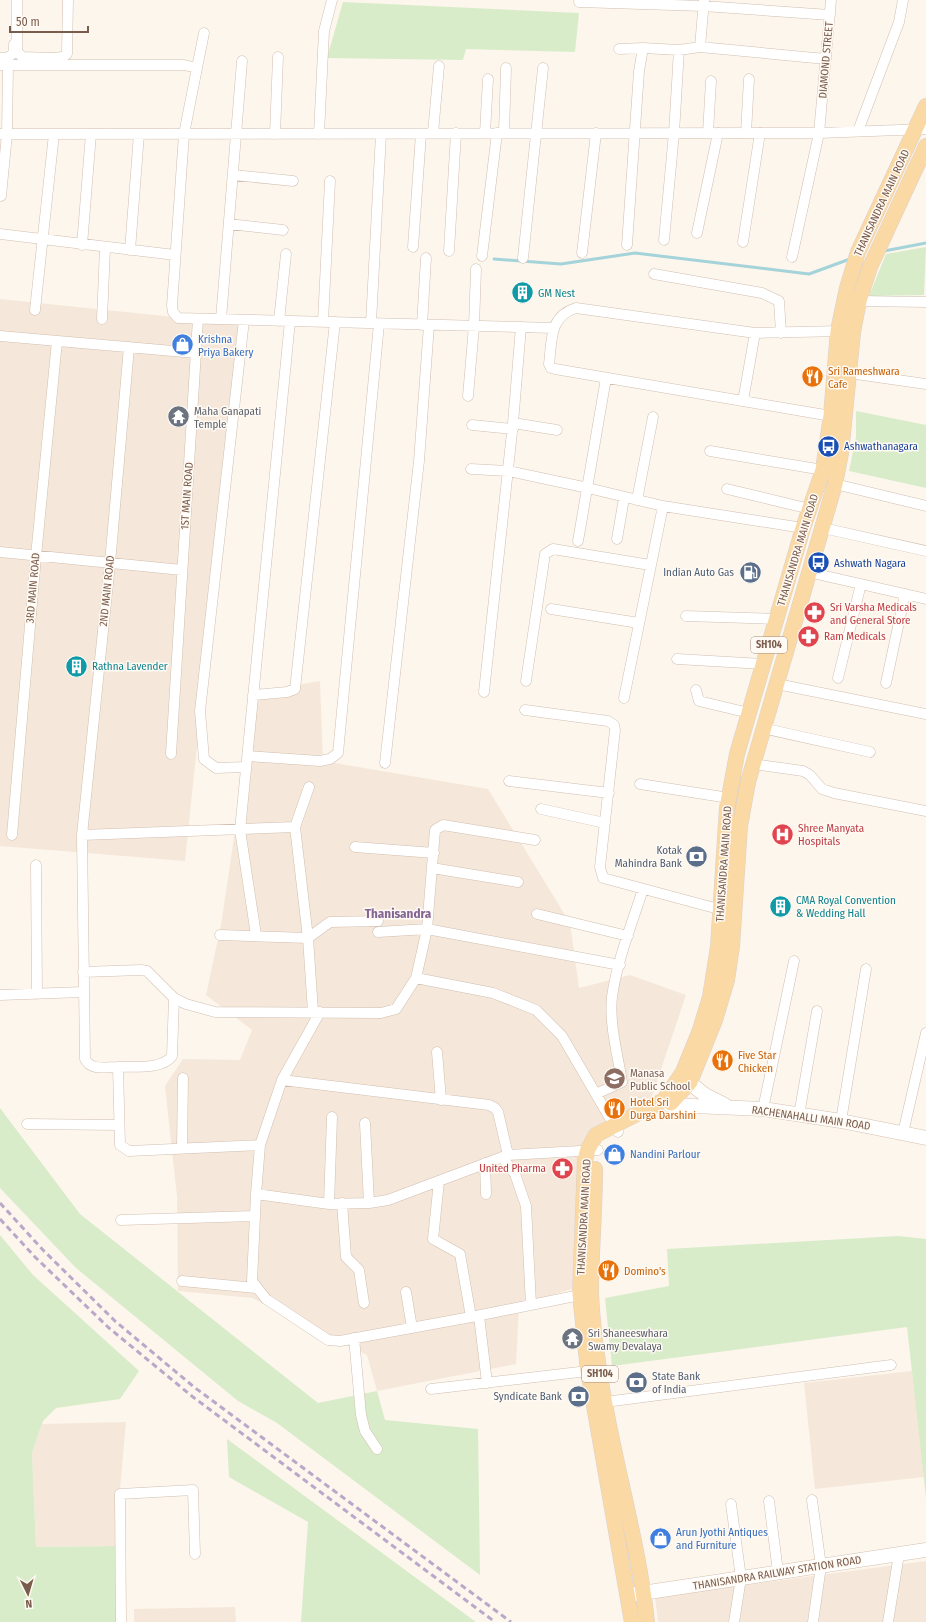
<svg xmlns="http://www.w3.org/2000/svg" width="926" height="1622" viewBox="0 0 926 1622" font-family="'Fira Sans Condensed',sans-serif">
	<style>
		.residential { fill: #f5e8da }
		.green { fill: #d8ecc9 }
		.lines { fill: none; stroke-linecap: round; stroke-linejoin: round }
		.stream { stroke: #a5d3da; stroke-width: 3 }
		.street-casing { stroke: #d1beb0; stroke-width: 11 }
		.secondary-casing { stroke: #d6c0b0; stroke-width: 15 }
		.primary-casing { stroke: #dad1cd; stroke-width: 16 }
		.street { stroke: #fff; stroke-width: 10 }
		.secondary { stroke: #fff; stroke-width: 14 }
		.primary { stroke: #fbd9a5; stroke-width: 15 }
		.rail { stroke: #b9a8c9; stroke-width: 3; stroke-dasharray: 6 4; stroke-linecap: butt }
		.labels { text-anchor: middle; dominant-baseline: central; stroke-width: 3; stroke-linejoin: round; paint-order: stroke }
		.shield { fill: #fffaf3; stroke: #a28b7f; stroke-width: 1 }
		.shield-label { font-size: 10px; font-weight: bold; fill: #7a5c4d }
		.street-label { font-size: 11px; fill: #7a5c4d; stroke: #fffaf3 }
		.culture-label { font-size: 11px; fill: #0d838f; stroke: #fffaf3; text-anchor: start }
		.shop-label { font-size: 11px; fill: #366cbe; stroke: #fffaf3; text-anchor: start }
		.food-label { font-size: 11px; fill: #c56008; stroke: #fffaf3; text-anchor: start }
		.worship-label { font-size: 11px; fill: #5b616d; stroke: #fffaf3; text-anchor: start }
		.transit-label { font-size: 11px; fill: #164399; stroke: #fffaf3; text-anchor: start }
		.service-label { font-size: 11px; fill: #4e5e75; stroke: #fffaf3; text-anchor: end }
		.health-label { font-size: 11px; fill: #be3a42; stroke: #fffaf3; text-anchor: start }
		.education-label { font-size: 11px; fill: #785e54; stroke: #fffaf3; text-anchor: start }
		.quarter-label { font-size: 13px; font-weight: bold; fill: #846695; stroke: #fffaf3 }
	</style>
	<rect width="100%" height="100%" fill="#fdf6ec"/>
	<path class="residential" d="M0 299 241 324 185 861 0 846Z
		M320 681 323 761 488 789 570 923 579 988 630 975 686 995 651 1099 583 1140 572 1289 519 1305 516 1364 377 1391 367 1355 252 1298 178 1291 177 1197 165 1086 183 1059 240 1060 252 1030 206 995 221 925 245 764 252 693Z
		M912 1371 924 1477 815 1489 804 1383Z
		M126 1422 115 1546 36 1547 32 1453 42 1424Z
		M926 1561V1622H658L655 1597Z
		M235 1607 236 1622H134V1609Z"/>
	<path class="green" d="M343 2 579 13 575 52 466 49 463 60 327 58Z
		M926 247 924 295 869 296 886 254Z
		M856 411 926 425V488L849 471 856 437Z
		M0 1108 80 1214 318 1403 377 1391 385 1420 478 1429 480 1575 277 1423 238 1401 76 1268 0 1188Z
		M0 1235 33 1275 139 1371 120 1399 56 1408 43 1421 32 1453 36 1547 115 1546 116 1622H0Z
		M898 1236 926 1239V1498L907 1327 612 1366 605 1298 669 1286 667 1249Z
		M227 1439 476 1622H301L308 1522 229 1477Z"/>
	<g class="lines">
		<path class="stream" d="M884 251 926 243
			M494 259 561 264 635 253 809 274 850 259"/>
		<defs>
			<path id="street" d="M17 0V51L22 57 53 58V64
				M579 2 703 6 830 15
				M700 47 704 0
				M619 49 643 48
				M0 58H7L14 53V44
				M53 58 63 57 67 54 68 0
				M0 65H184L197 68 184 134 172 306 173 312 178 318 553 328
				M197 68 204 33
				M858 131 899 22 903 0
				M433 133 439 66
				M485 133 488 79
				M504 133 506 68
				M708 133 711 81
				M746 133 749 79
				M0 134 819 133 926 129
				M275 134 278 57
				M319 134 324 31 332 0
				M233 175 293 181
				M1 196 7 134 8 65
				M229 224 283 230
				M697 233 718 133
				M0 234 175 255
				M664 240 674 133 679 50
				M743 242 760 133
				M82 245 91 134
				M627 245 639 71 643 48 679 50 700 47 826 59
				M413 247 421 134
				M130 250 139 134
				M449 251 456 133
				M582 253 596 133
				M482 256 497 133
				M792 257 819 133 831 0
				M523 258 543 68
				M654 274 762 293 779 301 781 333
				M859 301 926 302
				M35 310 54 134
				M102 319 105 248
				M221 319 242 61
				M244 320 200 711 204 759 216 768 246 767
				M279 321 286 254
				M323 322 330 181
				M371 323 381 134
				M422 325 426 258
				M0 336 196 353
				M129 347 110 563 82 835 85 1059C91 1071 106 1067 118 1067L120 1145 129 1151 260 1145 256 1194 329 1204 369 1203 388 1200 508 1155 598 1150
				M849 373 926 384
				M468 396 474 326 476 269
				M743 401 755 333
				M831 416 555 369 551 368 549 364C552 341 549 316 576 308L755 333 843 331
				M513 423 557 430
				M472 425 513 429
				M710 451 823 470
				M471 469 508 471 588 488 663 506 803 528
				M835 484 926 506
				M727 489 810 509
				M637 500 653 417
				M823 528 926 551
				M617 539 624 498
				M578 541 606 378
				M0 552 182 570
				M808 572 926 599
				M551 609 639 623
				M686 616 776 619
				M677 659 763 664
				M838 678 861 584
				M526 681 545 554 553 549 650 565
				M886 683 905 594
				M777 684 926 714
				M696 690 699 701 749 713
				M484 692 513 423 521 327
				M253 695 287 692 295 689 335 322
				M624 698 663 506
				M525 710 608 721 614 725 615 730 600 867 603 878 726 911
				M762 728 870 752
				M171 754 198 319
				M248 756 320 761 330 759 338 753 379 324
				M385 763 419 461 429 325
				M753 764 803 771 810 775 822 789 834 793 926 811
				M509 781 609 793
				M640 784 729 798
				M541 809 605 823
				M295 827 309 787
				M12 835 36 556 57 341
				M82 835 295 827 308 938 330 922 378 921
				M355 847 434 853
				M36 865 37 994
				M432 868 518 882
				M537 914 628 936
				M378 932 427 929 620 965
				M220 935 308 938 313 1012
				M256 935 240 830 290 321
				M83 972 141 970 147 971 174 998 186 1004 215 1012 381 1013 396 1009 416 978 493 993 536 1010 562 1036 618 1132
				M416 978 427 929 435 830 443 825 535 840
				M0 995 83 992
				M437 1052 441 1100
				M118 1067C134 1066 162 1070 172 1056L174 998
				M282 1080 489 1105 495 1108 498 1112 508 1155
				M596 1094 622 1082C618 1056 609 1024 612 997 617 960 632 924 643 889
				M763 1109 794 961
				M799 1115 817 1011
				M841 1121 866 969
				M365 1123 369 1203
				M27 1124 119 1125
				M903 1133 926 1033
				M260 1145 282 1080 320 1012
				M182 1148 183 1078
				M502 1157 515 1174 526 1206 531 1305
				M485 1163 486 1194
				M439 1181 433 1239 460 1254 471 1317
				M256 1194 252 1281 266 1299 328 1340 340 1341 471 1317 585 1294
				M342 1203 346 1257 359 1270 364 1303
				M329 1204 332 1117
				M121 1220 255 1216
				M182 1281 256 1288
				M406 1292 412 1328
				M479 1316 487 1383
				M354 1338 361 1415 365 1431 377 1449
				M431 1389 588 1371
				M605 1402 891 1365
				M812 1500 821 1566 813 1622
				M769 1501 778 1572
				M731 1504 741 1578 734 1622
				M121 1622 120 1494 193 1490 195 1554
				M888 1622 899 1554"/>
			<path id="secondary" d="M681 1076 705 1095 725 1105
				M664 1100 670 1105 763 1109 841 1121 926 1138
				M629 1595 926 1550"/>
			<path id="primary" d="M671 1103 690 1082 715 1020 727 980 732 946 740 826 748 782 835 484 841 453 853 332 859 301 870 267 926 146
				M595 1169C595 1210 591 1252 591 1293 592 1318 595 1344 599 1369 611 1454 638 1537 647 1622
				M632 1622 588 1371 580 1294 585 1160 588 1149 596 1135 664 1100 683 1072 700 1030 710 997 718 947 727 808 737 754 803 528 823 470 831 416 838 331 847 288 858 252 926 106"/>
		</defs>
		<use href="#street" class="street-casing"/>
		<use href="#secondary" class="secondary-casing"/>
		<use href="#primary" class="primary-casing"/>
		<use href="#street" class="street"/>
		<use href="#secondary" class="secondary"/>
		<use href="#primary" class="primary"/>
		<path class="rail" d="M0 1203 43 1250 115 1321 194 1387 511 1622
			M0 1219 35 1257 109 1328 193 1397 495 1622"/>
	</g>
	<defs>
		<symbol id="building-disc" viewBox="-11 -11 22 22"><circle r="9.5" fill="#0f9aa8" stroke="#fffaf3"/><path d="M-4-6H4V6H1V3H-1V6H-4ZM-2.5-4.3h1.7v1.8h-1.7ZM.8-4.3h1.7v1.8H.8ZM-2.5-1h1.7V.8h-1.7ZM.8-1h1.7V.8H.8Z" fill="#fff"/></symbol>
		<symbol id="shop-disc" viewBox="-11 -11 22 22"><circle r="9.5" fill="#3f7fe0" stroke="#fffaf3"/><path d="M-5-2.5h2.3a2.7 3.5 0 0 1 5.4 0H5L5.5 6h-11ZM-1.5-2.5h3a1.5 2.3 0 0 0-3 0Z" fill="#fff"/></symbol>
		<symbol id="restaurant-disc" viewBox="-11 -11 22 22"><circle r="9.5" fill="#e8710a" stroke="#fffaf3"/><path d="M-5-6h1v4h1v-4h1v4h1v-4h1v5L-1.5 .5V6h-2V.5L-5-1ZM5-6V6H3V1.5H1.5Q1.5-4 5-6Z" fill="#fff"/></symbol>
		<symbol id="temple-disc" viewBox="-11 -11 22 22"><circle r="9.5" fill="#6b7280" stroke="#fffaf3"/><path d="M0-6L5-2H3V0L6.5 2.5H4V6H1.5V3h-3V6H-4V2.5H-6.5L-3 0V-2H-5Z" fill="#fff"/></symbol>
		<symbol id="bus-disc" viewBox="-11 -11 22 22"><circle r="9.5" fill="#1a4fb4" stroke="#fffaf3"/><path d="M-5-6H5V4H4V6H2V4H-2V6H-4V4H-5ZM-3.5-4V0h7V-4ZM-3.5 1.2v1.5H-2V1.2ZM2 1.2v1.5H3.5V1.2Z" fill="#fff"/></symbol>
		<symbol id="fuel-disc" viewBox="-11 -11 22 22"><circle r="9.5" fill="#5c6f8a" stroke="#fffaf3"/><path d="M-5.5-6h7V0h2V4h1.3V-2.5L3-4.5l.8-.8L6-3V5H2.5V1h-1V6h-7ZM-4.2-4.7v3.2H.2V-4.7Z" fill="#fff"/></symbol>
		<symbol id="pharmacy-disc" viewBox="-11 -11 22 22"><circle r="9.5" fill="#e0444e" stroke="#fffaf3"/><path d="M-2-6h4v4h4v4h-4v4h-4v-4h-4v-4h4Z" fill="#fff"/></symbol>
		<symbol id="hospital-disc" viewBox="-11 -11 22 22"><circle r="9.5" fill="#e0444e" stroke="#fffaf3"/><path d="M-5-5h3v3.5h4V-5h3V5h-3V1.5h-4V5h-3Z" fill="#fff"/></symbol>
		<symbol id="bank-disc" viewBox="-11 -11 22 22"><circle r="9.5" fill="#5c6f8a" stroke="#fffaf3"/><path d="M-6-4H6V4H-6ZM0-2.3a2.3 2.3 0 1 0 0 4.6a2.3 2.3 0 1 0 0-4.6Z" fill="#fff"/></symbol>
		<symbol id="school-disc" viewBox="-11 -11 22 22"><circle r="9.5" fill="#8d6e63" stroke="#fffaf3"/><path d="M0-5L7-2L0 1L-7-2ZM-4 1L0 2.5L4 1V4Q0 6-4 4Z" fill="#fff"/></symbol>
	</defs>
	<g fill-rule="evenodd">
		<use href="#building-disc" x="510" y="280" width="25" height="25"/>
		<use href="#shop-disc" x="170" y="332" width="25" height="25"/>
		<use href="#restaurant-disc" x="800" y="364" width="25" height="25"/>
		<use href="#temple-disc" x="166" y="404" width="25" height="25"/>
		<use href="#bus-disc" x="816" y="434" width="25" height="25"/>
		<use href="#bus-disc" x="806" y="550" width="25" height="25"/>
		<use href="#fuel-disc" x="738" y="560" width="25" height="25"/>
		<use href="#pharmacy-disc" x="802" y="600" width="25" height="25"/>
		<use href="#pharmacy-disc" x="796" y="624" width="25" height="25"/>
		<use href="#building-disc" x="64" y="654" width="25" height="25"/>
		<use href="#hospital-disc" x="770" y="822" width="25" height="25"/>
		<use href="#bank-disc" x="684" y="844" width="25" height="25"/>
		<use href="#building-disc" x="768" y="894" width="25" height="25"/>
		<use href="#restaurant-disc" x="710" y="1048" width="25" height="25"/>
		<use href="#school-disc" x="602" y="1066" width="25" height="25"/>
		<use href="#restaurant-disc" x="602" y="1096" width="25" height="25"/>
		<use href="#shop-disc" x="602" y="1142" width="25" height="25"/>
		<use href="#pharmacy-disc" x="550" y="1156" width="25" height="25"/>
		<use href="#restaurant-disc" x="596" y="1258" width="25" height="25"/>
		<use href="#temple-disc" x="560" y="1326" width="25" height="25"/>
		<use href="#bank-disc" x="624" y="1370" width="25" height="25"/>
		<use href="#bank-disc" x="566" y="1384" width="25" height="25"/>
		<use href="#shop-disc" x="648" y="1526" width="25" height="25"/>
	</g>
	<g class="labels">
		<g class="shield">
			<rect x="751" y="637" width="36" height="16" rx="3"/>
			<rect x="582" y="1366" width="36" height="16" rx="3"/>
		</g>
		<g class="shield-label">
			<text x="769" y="645">SH104</text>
			<text x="600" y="1374">SH104</text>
		</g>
		<g class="street-label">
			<text transform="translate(826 60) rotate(-85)">DIAMOND STREET</text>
			<text transform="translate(882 203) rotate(-65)">THANISANDRA MAIN ROAD</text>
			<text transform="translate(187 496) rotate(-86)">1ST MAIN ROAD</text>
			<text transform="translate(798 550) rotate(-73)">THANISANDRA MAIN ROAD</text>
			<text transform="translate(33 588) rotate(-85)">3RD MAIN ROAD</text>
			<text transform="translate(107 591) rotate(-84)">2ND MAIN ROAD</text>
			<text transform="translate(724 864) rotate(-86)">THANISANDRA MAIN ROAD</text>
			<text transform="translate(811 1118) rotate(8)">RACHENAHALLI MAIN ROAD</text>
			<text transform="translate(584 1217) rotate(-87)">THANISANDRA MAIN ROAD</text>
			<text transform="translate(777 1573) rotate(-9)">THANISANDRA RAILWAY STATION ROAD</text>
		</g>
		<g class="culture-label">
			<text x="538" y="293">GM Nest</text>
			<text x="92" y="666">Rathna Lavender</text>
			<text x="796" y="900">CMA Royal Convention<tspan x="796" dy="13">&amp; Wedding Hall</tspan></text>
		</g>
		<g class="shop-label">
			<text x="198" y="339">Krishna<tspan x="198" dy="13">Priya Bakery</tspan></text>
			<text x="630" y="1154">Nandini Parlour</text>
			<text x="676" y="1532">Arun Jyothi Antiques<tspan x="676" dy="13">and Furniture</tspan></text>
		</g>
		<g class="food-label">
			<text x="828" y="371">Sri Rameshwara<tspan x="828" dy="13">Cafe</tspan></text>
			<text x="738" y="1055">Five Star<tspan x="738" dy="13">Chicken</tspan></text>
			<text x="630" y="1102">Hotel Sri<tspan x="630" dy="13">Durga Darshini</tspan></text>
			<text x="624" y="1271">Domino's</text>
		</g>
		<g class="worship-label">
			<text x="194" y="411">Maha Ganapati<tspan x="194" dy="13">Temple</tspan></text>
			<text x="588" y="1333">Sri Shaneeswhara<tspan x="588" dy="13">Swamy Devalaya</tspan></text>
		</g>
		<g class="transit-label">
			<text x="844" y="446">Ashwathanagara</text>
			<text x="834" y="563">Ashwath Nagara</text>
		</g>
		<g class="service-label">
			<text x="734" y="572">Indian Auto Gas</text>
			<text x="682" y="850">Kotak<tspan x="682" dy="13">Mahindra Bank</tspan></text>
			<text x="652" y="1376" text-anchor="start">State Bank<tspan x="652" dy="13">of India</tspan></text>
			<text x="562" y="1396">Syndicate Bank</text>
		</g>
		<g class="health-label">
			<text x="830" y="607">Sri Varsha Medicals<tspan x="830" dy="13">and General Store</tspan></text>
			<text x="824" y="636">Ram Medicals</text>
			<text x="798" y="828">Shree Manyata<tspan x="798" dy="13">Hospitals</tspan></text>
			<text x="546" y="1168" text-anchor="end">United Pharma</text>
		</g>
		<g class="education-label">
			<text x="630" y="1073">Manasa<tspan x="630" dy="13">Public School</tspan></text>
		</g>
		<g class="quarter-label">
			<text x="398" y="913">Thanisandra</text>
		</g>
	</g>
	<g transform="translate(28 1594) rotate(175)" stroke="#fffaf3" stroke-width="3" paint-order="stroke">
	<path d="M0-3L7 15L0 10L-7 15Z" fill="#7a5c4d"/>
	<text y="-6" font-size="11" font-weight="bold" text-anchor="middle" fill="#7a5c4d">N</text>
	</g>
	<path d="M10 26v6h78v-6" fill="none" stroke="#7a5c4d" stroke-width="2"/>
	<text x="16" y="26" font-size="12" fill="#7a5c4d" stroke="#fffaf3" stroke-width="3" paint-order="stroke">50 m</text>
</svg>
